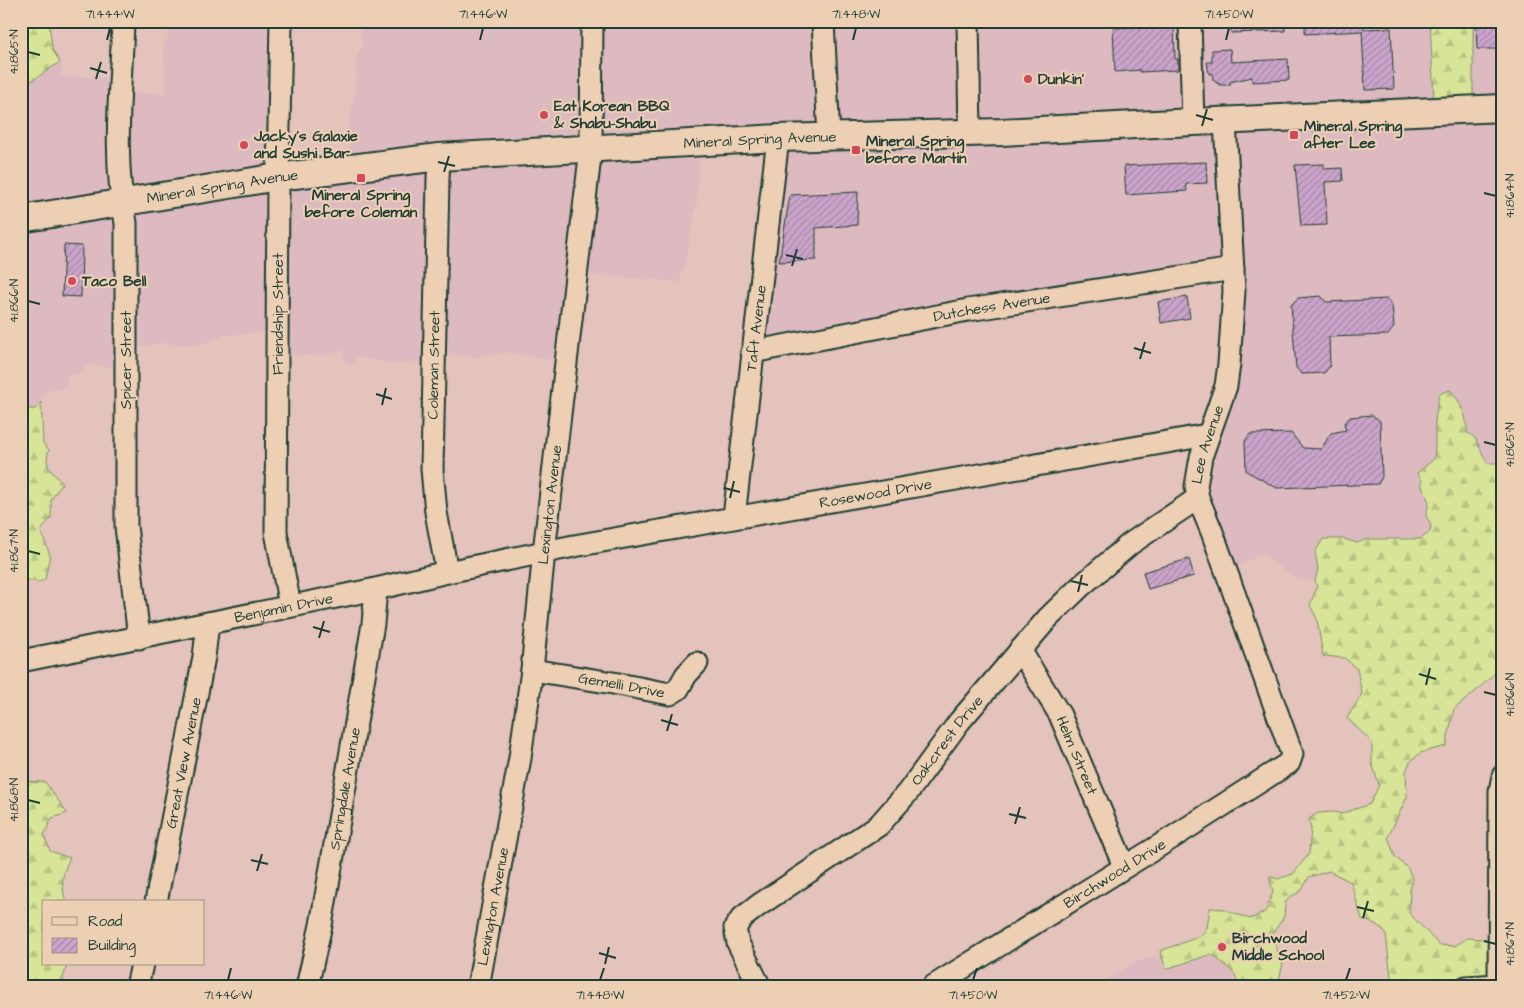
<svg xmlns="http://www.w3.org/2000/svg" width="1524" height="1008" viewBox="0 0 1524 1008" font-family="'Architects Daughter',sans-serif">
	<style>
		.built { fill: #dcbac0 }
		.forest { fill: url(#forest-firs); stroke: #7c9066 }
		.building { fill: url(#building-hatch); stroke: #1f3d34 }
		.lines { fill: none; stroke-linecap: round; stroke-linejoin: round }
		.minor-casing { stroke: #1f3d34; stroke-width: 25 }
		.major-casing { stroke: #1f3d34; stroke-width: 30 }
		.minor { stroke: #edd0b4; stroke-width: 21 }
		.major { stroke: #edd0b4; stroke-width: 26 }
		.ticks { fill: none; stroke: #1f3d34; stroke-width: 2 }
		.poi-dot { fill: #d1495b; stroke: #edd0b4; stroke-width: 2 }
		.labels { text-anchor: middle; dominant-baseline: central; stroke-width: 4; stroke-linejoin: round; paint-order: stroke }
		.poi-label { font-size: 15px; font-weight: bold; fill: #1f3d34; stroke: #edd0b4; text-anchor: start }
		.street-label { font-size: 15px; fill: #1f3d34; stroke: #edd0b4 }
		.neatline { fill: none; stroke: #1f3d34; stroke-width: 2 }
		.ticks-label { font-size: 12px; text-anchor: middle; fill: #1f3d34 }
	</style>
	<defs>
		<pattern id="forest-firs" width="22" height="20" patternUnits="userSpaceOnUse" patternTransform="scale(1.25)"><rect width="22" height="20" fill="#d8e497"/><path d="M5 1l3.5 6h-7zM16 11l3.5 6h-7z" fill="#b9c483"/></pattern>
		<pattern id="building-hatch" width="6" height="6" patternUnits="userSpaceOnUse" patternTransform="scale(1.25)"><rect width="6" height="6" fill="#cca4cb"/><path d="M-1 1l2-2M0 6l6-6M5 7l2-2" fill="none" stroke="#a587a6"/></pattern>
	</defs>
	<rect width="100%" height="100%" fill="#e3c3bb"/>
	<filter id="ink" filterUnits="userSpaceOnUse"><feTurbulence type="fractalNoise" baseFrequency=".02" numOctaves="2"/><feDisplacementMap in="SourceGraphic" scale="10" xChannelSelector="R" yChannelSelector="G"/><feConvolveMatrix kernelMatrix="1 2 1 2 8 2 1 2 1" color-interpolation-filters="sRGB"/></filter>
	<g filter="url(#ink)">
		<path class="built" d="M170 21H284L280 168 351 164 348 131 357 75 355 62 362 46 360 21H1086L1088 23 1094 21H1430L1434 98 1473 99V21H1503V461L1498 463 1487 464 1475 438 1467 432V420L1435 421V447L1434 459 1422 481V486L1429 502 1426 516 1431 526 1430 532 1421 539H1367L1357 543 1344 539 1315 552 1318 569 1315 581 1296 579 1262 554 1230 570 1199 506 1236 274 759 342 776 138 701 137 697 201 684 270 682 272 680 282 579 274 569 363 505 352 478 357 441 354 436 359 395 364 356 357 354 366H349L343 360 344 350 322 356 285 355 280 332 224 335 210 342 192 345 163 343 136 347 129 370 87 364 79 373 69 375 64 389 45 391 36 409H21V88L60 62 62 68 60 76 124 78 127 92 164 94 167 91 163 49 169 34Z
			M1249 932 1255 987H1097L1135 962Z"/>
		<path class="forest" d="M21 21H49L52 49 60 62 21 88Z
			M1430 21H1473V99H1434Z
			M1450 390C1461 401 1467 417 1467 432L1475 438 1487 463H1498L1503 461V670L1495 673 1475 692 1454 709 1446 746 1420 753 1410 762 1406 771 1407 797 1388 837 1395 857 1408 868 1413 882 1410 888 1409 913 1439 945 1455 946 1467 938 1498 940 1499 979 1402 987 1392 986 1386 934 1378 925 1362 919 1351 882 1329 871 1309 877 1301 891 1290 897 1285 903 1284 917 1273 933 1279 958 1283 963 1279 980 1246 987H1239L1235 974 1212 954 1166 969 1160 951 1201 936 1207 928 1210 908 1223 909 1250 919 1265 912 1273 892 1269 876 1278 879 1293 874 1309 854 1311 828 1309 819 1318 813 1335 812 1341 814 1370 804 1379 785 1372 763V742L1347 718 1362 694 1357 669 1345 658 1323 656 1317 619 1310 605 1317 587 1315 581 1318 569 1315 552 1323 539H1344L1357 543 1367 539H1421L1430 532 1431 525 1426 516 1429 502 1422 486V481L1417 473 1434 459 1435 447V421L1439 394Z
			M41 402 43 443 49 450C43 467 52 471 62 483L51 500V517L41 531 50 555 45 579 40 582 21 579V409H36Z
			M22 781 45 782 67 813 52 818 44 835 50 851 70 858C61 874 61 885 66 902H44V964H67L61 987H21V792Z"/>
		<path class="building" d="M1230 21H1285V31L1231 33Z
			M1305 21H1363L1364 29 1391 28 1394 89 1365 90 1362 31 1305 34Z
			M1476 21H1503V49H1477Z
			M1174 25 1175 59H1178V70L1140 72V70L1115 72 1113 28Z
			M1230 49 1231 62 1288 59 1289 80 1252 82V77L1230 82V85H1219V83H1216L1215 80H1213L1212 73 1209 74 1207 62H1212V50Z
			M1206 162 1207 183 1186 184 1187 191 1126 195 1124 166Z
			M1324 164V169L1342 168 1343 181 1325 182 1327 225 1301 226 1295 165Z
			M858 192 857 225 816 228V260L779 262 790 195Z
			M64 245 82 246 81 297 62 296Z
			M1321 296 1326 302 1387 299 1392 305 1394 327 1388 335 1329 337 1330 366 1324 373 1302 374 1296 368 1291 305 1298 298Z
			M1187 297 1190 318 1161 323 1158 302Z
			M1372 415 1380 421 1382 477 1378 484 1277 488 1246 471 1245 441 1250 434 1291 433 1303 448 1321 449 1331 433 1346 430 1344 424 1350 417Z
			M1189 559 1194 576 1148 589 1143 572Z"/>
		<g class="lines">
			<defs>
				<g id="minor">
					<path d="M123 21C121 88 112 157 126 223V526L139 638"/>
					<path d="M281 21 278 177 276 532 290 606"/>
					<path d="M823 21 829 138"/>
					<path d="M968 21 970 133"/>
					<path d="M1190 21 1193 122"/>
					<path d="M439 157 438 179 432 469 436 512 447 572"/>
					<path id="s1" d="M752 352 968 310 1233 269"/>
					<path id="s2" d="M734 517 778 138"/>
					<path id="s3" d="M1020 650 1060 715 1124 866"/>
					<path id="s4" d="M21 661 376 589 447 572 574 546 1207 435"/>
					<path id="s5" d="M532 670 613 683 670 694 678 689 686 675 697 663"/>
					<path id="s6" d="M156 902 204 657 208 623"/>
					<path d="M137 987 142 964"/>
					<path id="s7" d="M307 987 321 925 373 624 376 589"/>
					<path id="s8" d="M478 987 520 758 532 670 544 552 591 148 592 21"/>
					<path id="s9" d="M760 987 738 943 735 928 742 918 759 905 879 825 908 792 959 722 1048 618 1081 586 1130 544 1198 498"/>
					<path id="s10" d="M932 987 1170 839 1289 763 1292 754 1212 532 1198 498 1196 486 1201 457 1226 386 1229 364 1234 291 1225 121"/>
					<path d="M1466 987 1499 985"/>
					<path d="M1499 987 1500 791 1503 776"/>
				</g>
				<g id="major">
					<path id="s11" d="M21 219 278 177 439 157 778 138 1002 132 1193 122 1503 108"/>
				</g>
			</defs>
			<use href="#minor" class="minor-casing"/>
			<use href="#major" class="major-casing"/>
			<use href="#minor" class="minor"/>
			<use href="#major" class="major"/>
		</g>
	</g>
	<path class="ticks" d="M107 40 110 28M480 40 483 28M853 40 856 28M1226 40 1229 28M28 52 40 55M90 68 107 73M96 79 101 62M1196 115 1213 120M1202 126 1207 109M438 162 455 166M444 172 449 156M1484 193 1496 196M786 255 803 259M792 266 797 249M28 301 40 304M1134 348 1151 353M1140 359 1145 342M376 394 392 399M382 405 386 388M1484 442 1496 445M724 488 740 492M730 498 734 481M28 551 40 554M1071 581 1088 585M1078 592 1082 575M313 627 330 632M319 638 324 621M1419 674 1436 679M1426 685 1430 668M1484 692 1496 695M661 720 678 725M667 731 672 714M28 800 40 803M1009 814 1026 818M1015 824 1020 807M251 860 268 864M257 871 262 854M1357 907 1374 911M1363 918 1368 901M1484 941 1496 944M599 953 616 958M605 964 609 947M228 980 231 968M600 980 604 968M973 980 977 968M1346 980 1350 968"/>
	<g class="poi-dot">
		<circle cx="1028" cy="79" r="5"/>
		<circle cx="544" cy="115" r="5"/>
		<rect x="1289" y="130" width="10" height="10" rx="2.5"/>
		<circle cx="244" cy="145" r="5"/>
		<rect x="851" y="145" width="10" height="10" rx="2.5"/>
		<rect x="356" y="173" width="10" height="10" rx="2.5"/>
		<circle cx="72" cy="281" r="5"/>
		<circle cx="1222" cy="947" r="5"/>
	</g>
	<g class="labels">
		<g class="poi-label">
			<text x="1038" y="79">Dunkin'</text>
			<text x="554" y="106">Eat Korean BBQ<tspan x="554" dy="17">&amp; Shabu-Shabu</tspan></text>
			<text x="1304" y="126">Mineral Spring<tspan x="1304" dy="17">after Lee</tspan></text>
			<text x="254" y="136">Jacky's Galaxie<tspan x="254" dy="17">and Sushi Bar</tspan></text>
			<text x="866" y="141">Mineral Spring<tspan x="866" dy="17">before Martin</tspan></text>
			<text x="361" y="195" text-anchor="middle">Mineral Spring<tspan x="361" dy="17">before Coleman</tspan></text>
			<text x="82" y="281">Taco Bell</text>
			<text x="1232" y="938">Birchwood<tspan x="1232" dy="17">Middle School</tspan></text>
		</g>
		<g class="street-label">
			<text stroke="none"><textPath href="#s11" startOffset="744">Mineral Spring Avenue</textPath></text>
			<text stroke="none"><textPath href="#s11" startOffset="204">Mineral Spring Avenue</textPath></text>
			<text stroke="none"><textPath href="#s1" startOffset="244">Dutchess Avenue</textPath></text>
			<text transform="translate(278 314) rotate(-90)">Friendship Street</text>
			<text stroke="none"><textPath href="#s2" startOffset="190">Taft Avenue</textPath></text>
			<text transform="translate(126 360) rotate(-90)">Spicer Street</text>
			<text transform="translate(434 365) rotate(-89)">Coleman Street</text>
			<text stroke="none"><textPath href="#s10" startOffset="759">Lee Avenue</textPath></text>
			<text stroke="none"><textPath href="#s4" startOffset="871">Rosewood Drive</textPath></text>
			<text stroke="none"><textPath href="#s8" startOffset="488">Lexington Avenue</textPath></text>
			<text stroke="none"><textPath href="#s4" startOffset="268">Benjamin Drive</textPath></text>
			<text stroke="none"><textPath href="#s5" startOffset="91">Gemelli Drive</textPath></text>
			<text stroke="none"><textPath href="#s9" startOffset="351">Oakcrest Drive</textPath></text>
			<text stroke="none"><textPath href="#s3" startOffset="120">Helm Street</textPath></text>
			<text stroke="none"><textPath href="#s6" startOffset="142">Great View Avenue</textPath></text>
			<text stroke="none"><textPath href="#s7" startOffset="202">Springdale Avenue</textPath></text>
			<text stroke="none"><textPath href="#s10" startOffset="215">Birchwood Drive</textPath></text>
			<text stroke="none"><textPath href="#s8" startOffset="82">Lexington Avenue</textPath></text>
		</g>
	</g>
	<rect width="1524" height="1008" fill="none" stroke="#edd0b4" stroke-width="55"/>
	<rect x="42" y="900" width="162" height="65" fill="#edd0b4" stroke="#9b9581"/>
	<rect x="52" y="917" width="25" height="8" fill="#edd0b4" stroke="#9b9581"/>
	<text x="88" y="926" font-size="15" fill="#1f3d34">Road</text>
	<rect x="52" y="938" width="25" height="15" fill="url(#building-hatch)" stroke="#9b9581"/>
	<text x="88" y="950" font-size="15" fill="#1f3d34">Building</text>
	<rect x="28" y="28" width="1468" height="952" class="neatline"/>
	<g class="ticks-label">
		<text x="110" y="18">71.444°W</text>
		<text x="483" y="18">71.446°W</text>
		<text x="856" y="18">71.448°W</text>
		<text x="1229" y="18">71.450°W</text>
		<text transform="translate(14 52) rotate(-90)" y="4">41.865°N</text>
		<text transform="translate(1510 196) rotate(-90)" y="4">41.864°N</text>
		<text transform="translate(14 301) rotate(-90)" y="4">41.866°N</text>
		<text transform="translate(1510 445) rotate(-90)" y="4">41.865°N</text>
		<text transform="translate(14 551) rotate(-90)" y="4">41.867°N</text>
		<text transform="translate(1510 695) rotate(-90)" y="4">41.866°N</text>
		<text transform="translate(14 800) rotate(-90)" y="4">41.868°N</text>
		<text transform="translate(1510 944) rotate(-90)" y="4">41.867°N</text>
		<text x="228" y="999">71.446°W</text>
		<text x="600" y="999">71.448°W</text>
		<text x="973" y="999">71.450°W</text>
		<text x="1346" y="999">71.452°W</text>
	</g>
</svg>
